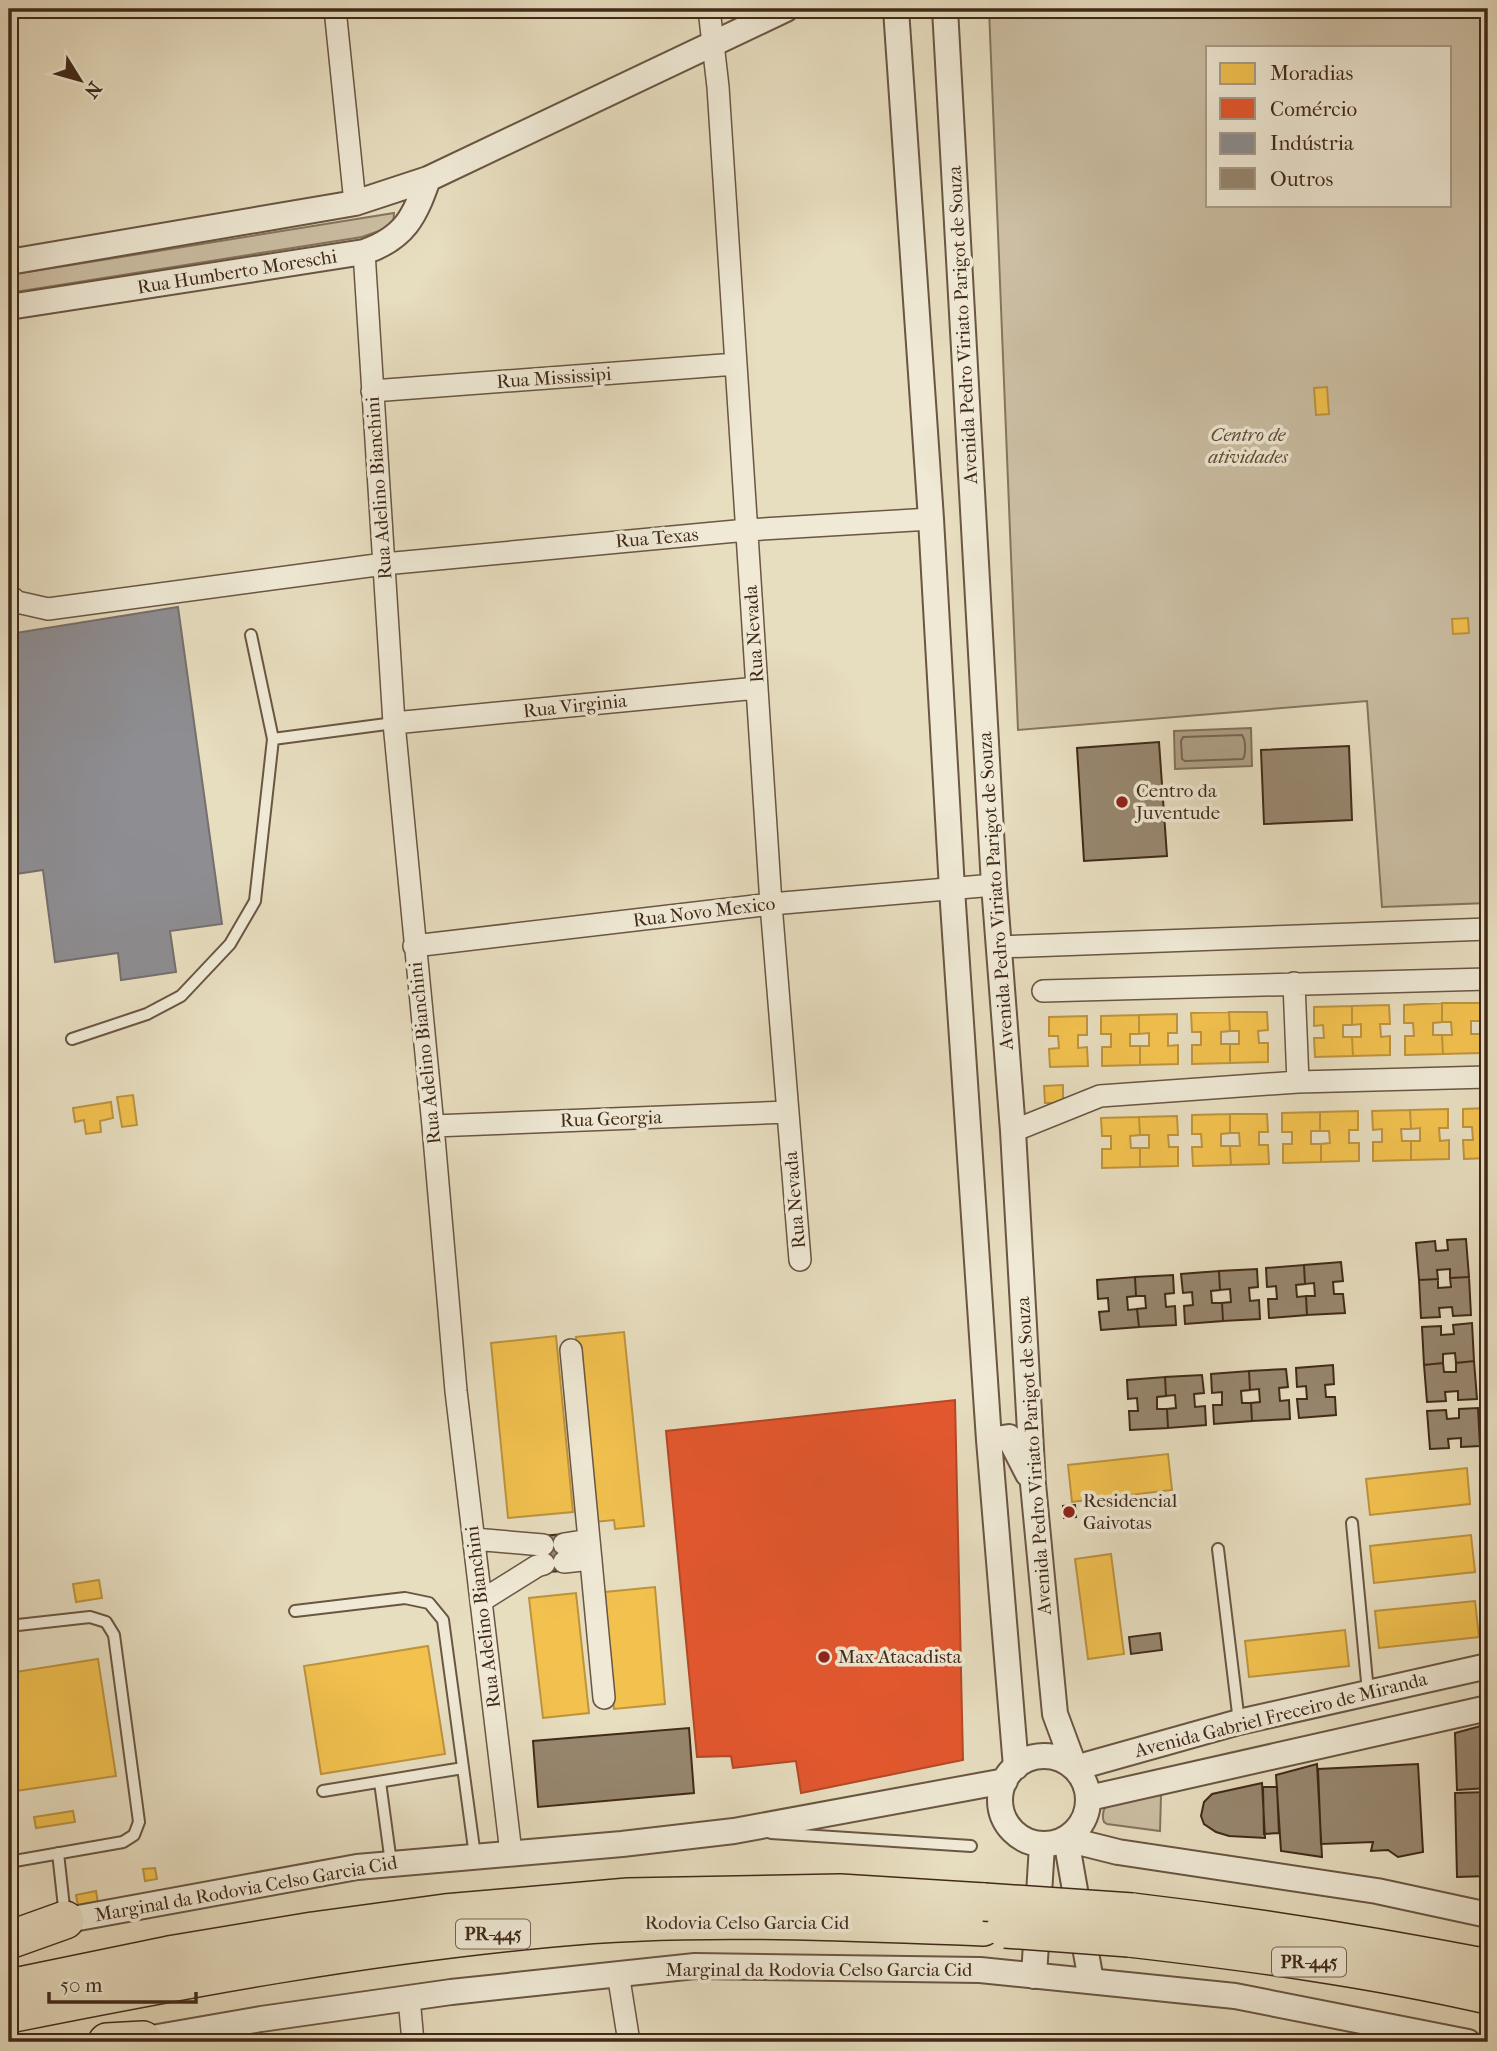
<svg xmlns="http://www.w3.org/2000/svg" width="1497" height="2051" viewBox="0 0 1497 2051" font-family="'IM FELL French Canon',serif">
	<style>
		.green { fill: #cbbea3; stroke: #86745e; stroke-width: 2; fill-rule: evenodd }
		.water { fill: #aea086; stroke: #82705a; stroke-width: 2 }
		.homes { fill: #f2c14e; stroke: #bd933e; stroke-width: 2 }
		.shops { fill: #e4572e; stroke: #b34927; stroke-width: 2 }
		.industry { fill: #8d8d92; stroke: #766f6d; stroke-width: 2 }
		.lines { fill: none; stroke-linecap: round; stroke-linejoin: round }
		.shore { stroke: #77644f; stroke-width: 2 }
		.building { fill: #97876f; stroke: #402918; stroke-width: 2 }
		.service-casing { stroke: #6a5642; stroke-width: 14 }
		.minor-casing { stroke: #6a5642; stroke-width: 24 }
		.tertiary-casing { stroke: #6a5642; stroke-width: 28 }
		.motorway-casing { stroke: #402918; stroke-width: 40 }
		.service { stroke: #efe9d5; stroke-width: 10 }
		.minor { stroke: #efe9d5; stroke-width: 21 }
		.tertiary { stroke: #efe9d5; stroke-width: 24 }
		.motorway { stroke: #e7ddbf; stroke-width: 37 }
		.motorway-bridge-casing { stroke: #402918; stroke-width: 40; stroke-linecap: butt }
		.motorway-bridge { stroke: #e7ddbf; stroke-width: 37 }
		.poi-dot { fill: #8f2418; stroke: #efe9d5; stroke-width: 2.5 }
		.labels { text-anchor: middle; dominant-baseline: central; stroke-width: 7; stroke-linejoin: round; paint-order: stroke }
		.shield { fill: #efe9d5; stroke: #746351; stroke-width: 2 }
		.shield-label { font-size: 18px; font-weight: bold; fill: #402918 }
		.street-label { font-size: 19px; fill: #402918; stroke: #efe9d5 }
		.park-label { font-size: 19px; font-style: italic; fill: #5c4734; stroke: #efe9d5 }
		.poi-label { font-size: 19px; fill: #402918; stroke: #efe9d5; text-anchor: start }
	</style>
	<rect width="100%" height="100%" fill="#e7ddbf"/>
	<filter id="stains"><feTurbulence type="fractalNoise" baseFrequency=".00286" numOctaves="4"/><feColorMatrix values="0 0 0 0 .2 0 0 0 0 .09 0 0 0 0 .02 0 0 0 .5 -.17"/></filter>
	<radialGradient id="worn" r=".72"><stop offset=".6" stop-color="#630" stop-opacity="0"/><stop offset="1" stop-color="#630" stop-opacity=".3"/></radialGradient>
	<path class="green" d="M989 9H1488V903L1382 907 1367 701 1018 730ZM1208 47H1450V205H1208Z
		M394 213 393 226 362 237 9 293V275Z
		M1161 1795 1160 1831 1107 1824 1104 1822C1101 1813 1104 1806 1112 1801Z"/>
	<path class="water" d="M1251 728 1252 766 1175 769 1174 731Z"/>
	<path class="homes" d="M1327 387 1329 414 1316 415 1314 388Z
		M1468 618 1469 633 1453 634 1452 619Z
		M1442 1003H1480V1021H1471V1034H1480L1481 1053 1443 1054 1442 1035H1452L1451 1022H1442Z
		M1442 1003V1022L1433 1023V1035H1442L1443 1054 1405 1055V1036H1414L1413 1023H1404V1005Z
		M1389 1005 1390 1024H1380L1381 1037 1390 1036V1055L1353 1056 1352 1037H1361V1024L1352 1025V1006Z
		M1352 1006V1025H1343V1037H1352L1353 1056 1315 1057 1314 1038H1324L1323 1025 1314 1026V1007Z
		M1229 1012H1267L1268 1030 1258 1031 1259 1043H1268V1062L1230 1063V1044H1239V1031H1230Z
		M1229 1012 1230 1031 1221 1032V1044H1230V1063L1192 1064V1045H1201V1032H1192L1191 1013Z
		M1177 1014V1033H1168V1046L1178 1045V1064L1140 1065V1046H1149V1033L1139 1034V1015Z
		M1139 1015V1034H1130V1046H1140V1065L1102 1066V1047H1111V1034H1101V1016Z
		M1087 1016V1035H1078V1048L1087 1047 1088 1066 1050 1067 1049 1049 1059 1048 1058 1036H1049V1017Z
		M1063 1085V1103H1045L1044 1086Z
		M133 1095 137 1125 122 1127 117 1097Z
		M111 1102 113 1118 100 1121 101 1132 86 1134 84 1120 75 1122 73 1108Z
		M1488 1108V1158L1464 1159 1463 1140H1473L1472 1127H1463V1109Z
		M1448 1109V1128H1439L1440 1141 1449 1140V1159L1411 1160V1141H1420V1128L1411 1129 1410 1110Z
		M1410 1110 1411 1129H1401L1402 1141H1411V1160L1373 1161V1142H1382V1129L1373 1130 1372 1111Z
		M1358 1111V1130H1349V1143H1359V1161L1321 1162V1144L1330 1143 1329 1131H1320V1112Z
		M1320 1112V1131H1311V1144H1321V1162L1283 1163V1144H1292V1132H1282V1113Z
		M1230 1114V1133L1221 1134V1146H1230L1231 1165 1193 1166 1192 1147H1202L1201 1134H1192V1115Z
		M1230 1114H1267L1268 1132H1259V1145H1268L1269 1164 1231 1165 1230 1146H1240L1239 1133H1230Z
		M1177 1116 1178 1135H1168L1169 1147H1178V1166L1140 1167V1148H1149V1135H1140L1139 1117Z
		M1139 1117 1140 1135 1130 1136 1131 1148H1140V1167L1102 1168V1149H1111V1136H1102L1101 1118Z
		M624 1332 644 1526 615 1529 614 1520 595 1522 576 1337Z
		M556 1336 573 1512 508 1518 491 1343Z
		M1168 1454 1172 1490 1072 1502 1068 1465Z
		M1467 1468 1470 1504 1370 1515 1366 1479Z
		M1471 1535 1475 1572 1374 1583 1370 1546Z
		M1111 1554 1124 1654 1088 1659 1075 1559Z
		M99 1580 102 1598 76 1602 73 1584Z
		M655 1587 665 1704 614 1709 605 1592Z
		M576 1593 589 1713 543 1718 529 1598Z
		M1475 1601 1479 1637 1379 1648 1375 1611Z
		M1345 1630 1349 1666 1249 1677 1245 1641Z
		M428 1646 445 1754 321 1774 304 1666Z
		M98 1659 116 1776 9 1792V1673Z
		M73 1811 75 1822 36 1828 34 1817Z
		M155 1868 157 1879 145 1881 143 1869Z
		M96 1891 98 1903 78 1906 76 1895Z"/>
	<path class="shops" d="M955 1400 963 1760 801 1793 796 1761 733 1768 731 1756 697 1757 666 1431Z"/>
	<path class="industry" d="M178 607 222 924 170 931 176 972 121 980 118 953 55 962 43 870 9 875V634Z"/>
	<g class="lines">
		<path class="shore" d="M1242 735C1246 740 1246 754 1243 759L1185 761 1182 759 1181 741 1183 737Z"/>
	</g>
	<path class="building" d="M1159 742 1167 856 1084 861 1077 748Z
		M1349 746 1352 820 1264 824 1261 750Z
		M1466 1239 1469 1277 1450 1278V1269L1437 1270 1438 1279 1419 1280 1416 1243 1435 1241 1436 1251 1448 1250 1447 1240Z
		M1341 1262 1343 1281 1333 1282 1334 1294H1343L1345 1313 1307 1315 1306 1296H1315L1314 1283 1305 1284 1304 1265Z
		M1304 1265 1305 1284 1296 1285 1297 1297 1306 1296 1307 1315 1269 1318 1268 1299H1277L1276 1286 1267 1287 1266 1268Z
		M1257 1269 1258 1287 1249 1288 1250 1301 1259 1300 1260 1319 1223 1321 1222 1303 1231 1302 1230 1289 1220 1290 1219 1271Z
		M1219 1271 1220 1290 1211 1291 1212 1303H1222L1223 1321 1185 1324 1184 1306 1193 1305 1192 1292 1183 1293 1181 1274Z
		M1173 1275 1174 1293 1165 1294 1166 1307 1175 1306 1176 1325 1139 1327 1137 1309 1146 1308 1145 1296H1136L1135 1277Z
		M1135 1277 1136 1296 1127 1297 1128 1310 1137 1309 1139 1327 1101 1330 1099 1312 1109 1311 1108 1298 1098 1299 1097 1280Z
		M1469 1277 1471 1315 1453 1316 1452 1307 1439 1308 1440 1317 1421 1318 1419 1280 1438 1279V1288L1451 1287 1450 1278Z
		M1472 1323 1474 1361 1456 1363 1455 1353 1443 1354V1363L1424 1365 1422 1327 1441 1326V1335L1454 1334 1453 1325Z
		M1474 1361 1477 1399 1458 1400V1391L1445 1392 1446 1401 1427 1402 1424 1365 1443 1363 1444 1372H1456V1363Z
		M1333 1365 1334 1384 1325 1385 1326 1397H1335L1336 1415 1299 1418 1297 1399H1307L1306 1386 1297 1387 1296 1368Z
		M1286 1369 1288 1387 1279 1388 1280 1401 1289 1400 1290 1419 1252 1421 1251 1403 1260 1402 1259 1389 1250 1390 1249 1371Z
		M1249 1371 1250 1390 1241 1391 1242 1403H1251L1252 1421 1214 1424 1213 1405H1222V1392L1212 1393 1211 1374Z
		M1202 1375 1204 1393 1194 1394 1195 1407 1205 1406 1206 1425 1168 1428 1167 1409 1176 1408 1175 1395 1166 1396 1165 1377Z
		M1165 1377 1166 1396 1157 1397V1409H1167L1168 1428 1130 1430 1129 1411H1138L1137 1398 1128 1399 1127 1380Z
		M1478 1408 1480 1446 1461 1447V1438L1448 1439 1449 1448 1430 1449 1427 1411 1446 1410 1447 1419 1459 1418V1409Z
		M1075 1505 1076 1517 1064 1518 1063 1506Z
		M563 1534 565 1571 544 1572 542 1536Z
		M1160 1633 1162 1650 1131 1654 1129 1637Z
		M1488 1724V1788L1457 1790 1455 1733Z
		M689 1728 694 1793 538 1807 533 1741Z
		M1317 1764 1322 1857 1281 1851 1276 1775Z
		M1418 1764 1423 1852 1398 1857 1388 1850 1371 1851 1373 1842 1321 1844 1318 1769Z
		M1262 1783 1265 1838 1229 1836 1216 1832 1204 1824 1201 1816 1204 1802 1212 1794Z
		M1263 1787H1277L1279 1833 1264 1834Z
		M1488 1792V1876L1457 1877 1455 1793Z"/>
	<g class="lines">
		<defs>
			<path id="service" d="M273 739 394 723
				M72 1039 147 1014 181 996 230 944 255 901 273 739 251 635
				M1352 1523 1368 1692
				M1218 1549 1239 1722
				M295 1611 405 1598 429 1603 443 1620 475 1856
				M9 1626 90 1617 106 1622 114 1635 139 1822 134 1835 123 1842 9 1862
				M380 1782 391 1863
				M323 1791 463 1768
				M771 1833 971 1846
				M58 1853 65 1916"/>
			<path id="minor" d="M335 9 355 203
				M709 9 718 87 771 904 800 1260
				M364 252 394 723 433 1126 456 1391 511 1853
				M372 391 736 364
				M9 595 17 602 48 609 384 564 747 530 931 519
				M394 723 757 688
				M414 946 771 904 994 885
				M999 947 1488 929
				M1294 983 1298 1082
				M1043 991 1488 979
				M433 1126 788 1112
				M1013 1131 1100 1096 1298 1082 1488 1077
				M571 1350 604 1698
				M474 1539 543 1545
				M564 1544 589 1540
				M564 1562 591 1559
				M481 1601 537 1566 544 1564
				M618 1973 629 2042
				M409 1998 413 2042"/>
			<path id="tertiary" d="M896 9 931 519 952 889 989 1440 1016 1767
				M945 9 994 885 1013 1131 1033 1484 1055 1714 1075 1768 1239 1722 1488 1666
				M9 262 355 203 428 179 786 9
				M9 307 364 252C405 238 415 216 428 179
				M989 1440 1009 1437 1028 1474
				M1000 1800a44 44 0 1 1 88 0a44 44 0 1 1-88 0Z
				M1089 1798 1488 1708
				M51 1923 357 1867 622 1844 734 1831 1005 1781
				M1034 1976 1042 1845
				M1091 1981 1066 1839 1118 1852 1377 1891 1488 1915
				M129 2042 261 2019 451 1992 695 1966 980 1970 1235 1996 1468 2042"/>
			<path id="motorway" d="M1132 1912C1252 1926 1370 1945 1488 1968
				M1129 1938C1250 1952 1370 1968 1488 1995
				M9 1940 65 1920
				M9 1988 169 1955 313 1931 445 1913 628 1897 840 1893 984 1902
				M9 2014C189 1978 368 1945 551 1928 695 1914 839 1922 983 1927
				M107 2042 143 2040"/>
		</defs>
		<use href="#service" class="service-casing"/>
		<use href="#minor" class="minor-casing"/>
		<use href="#tertiary" class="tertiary-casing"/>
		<use href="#motorway" class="motorway-casing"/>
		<use href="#service" class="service"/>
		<use href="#minor" class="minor"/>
		<use href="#tertiary" class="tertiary"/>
		<use href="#motorway" class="motorway"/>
		<defs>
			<path id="motorway-bridge" d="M984 1902 1132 1912
				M1005 1929 1129 1938"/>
		</defs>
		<use href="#motorway-bridge" class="motorway-bridge-casing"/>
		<use href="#motorway-bridge" class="motorway-bridge"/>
	</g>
	<g class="poi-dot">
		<circle cx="1122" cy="802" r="7"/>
		<circle cx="1069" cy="1512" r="7"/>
		<circle cx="824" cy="1657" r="7"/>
	</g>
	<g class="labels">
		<g class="shield">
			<rect x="456" y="1919.5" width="74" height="29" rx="5"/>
			<rect x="1272" y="1947.5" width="74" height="29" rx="5"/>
		</g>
		<g class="shield-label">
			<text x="493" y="1934">PR-445</text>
			<text x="1309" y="1962">PR-445</text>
		</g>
		<g class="street-label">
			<text transform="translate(237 272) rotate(-9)">Rua Humberto Moreschi</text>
			<text transform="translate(963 325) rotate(-93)">Avenida Pedro Viriato Parigot de Souza</text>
			<text transform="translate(554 378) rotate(-4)">Rua Mississipi</text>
			<text transform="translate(379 488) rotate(-94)">Rua Adelino Bianchini</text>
			<text transform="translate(657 538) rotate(-5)">Rua Texas</text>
			<text transform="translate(754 634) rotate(-94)">Rua Nevada</text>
			<text transform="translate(575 706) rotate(-6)">Rua Virginia</text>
			<text transform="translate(996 891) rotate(-94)">Avenida Pedro Viriato Parigot de Souza</text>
			<text transform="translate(704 912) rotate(-7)">Rua Novo Mexico</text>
			<text transform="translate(425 1053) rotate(-96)">Rua Adelino Bianchini</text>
			<text transform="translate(611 1119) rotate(-2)">Rua Georgia</text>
			<text transform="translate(795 1200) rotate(-95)">Rua Nevada</text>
			<text transform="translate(1034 1456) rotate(-94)">Avenida Pedro Viriato Parigot de Souza</text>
			<text transform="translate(483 1617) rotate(-97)">Rua Adelino Bianchini</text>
			<text transform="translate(1281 1715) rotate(-14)">Avenida Gabriel Freceiro de Miranda</text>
			<text transform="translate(246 1889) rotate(-10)">Marginal da Rodovia Celso Garcia Cid</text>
			<text x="747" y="1923">Rodovia Celso Garcia Cid</text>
			<text x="819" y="1970">Marginal da Rodovia Celso Garcia Cid</text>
		</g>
		<g class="park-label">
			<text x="1248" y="435">Centro de<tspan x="1248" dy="22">atividades</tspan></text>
		</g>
		<g class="poi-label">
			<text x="1136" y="791">Centro da<tspan x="1136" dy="22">Juventude</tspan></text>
			<text x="1083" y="1501">Residencial<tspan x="1083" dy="22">Gaivotas</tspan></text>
			<text x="838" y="1657">Max Atacadista</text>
		</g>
	</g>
	<rect width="1497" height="2051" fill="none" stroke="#e7ddbf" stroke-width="35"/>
	<rect x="10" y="10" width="1476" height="2030" fill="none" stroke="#402918" stroke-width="3.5"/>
	<rect x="18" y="18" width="1462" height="2016" fill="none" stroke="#402918" stroke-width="2"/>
	<rect x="1206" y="46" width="245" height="161" fill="#efe9d5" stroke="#a99c89" stroke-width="2"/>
	<rect x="1220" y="63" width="35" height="21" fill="#f2c14e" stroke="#a99c89" stroke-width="2"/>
	<text x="1270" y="80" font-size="21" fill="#402918">Moradias</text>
	<rect x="1220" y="98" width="35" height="21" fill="#e4572e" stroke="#a99c89" stroke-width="2"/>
	<text x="1270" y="116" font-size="21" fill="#402918">Comércio</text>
	<rect x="1220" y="133" width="35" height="21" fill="#8d8d92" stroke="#a99c89" stroke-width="2"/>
	<text x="1270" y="150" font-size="21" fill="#402918">Indústria</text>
	<rect x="1220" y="168" width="35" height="21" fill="#97876f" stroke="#a99c89" stroke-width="2"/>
	<text x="1270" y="186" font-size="21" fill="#402918">Outros</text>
	<g transform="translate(80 80) rotate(127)" stroke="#efe9d5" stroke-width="5" paint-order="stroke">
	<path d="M0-5L12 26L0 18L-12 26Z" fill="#402918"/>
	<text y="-10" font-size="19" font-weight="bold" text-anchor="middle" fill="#402918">N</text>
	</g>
	<path d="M49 1992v10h147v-10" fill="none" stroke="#402918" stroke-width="3.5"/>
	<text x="60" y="1992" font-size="21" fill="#402918" stroke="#efe9d5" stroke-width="5" paint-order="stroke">50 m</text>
	<rect width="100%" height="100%" filter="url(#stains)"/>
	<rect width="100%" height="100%" fill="url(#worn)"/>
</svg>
